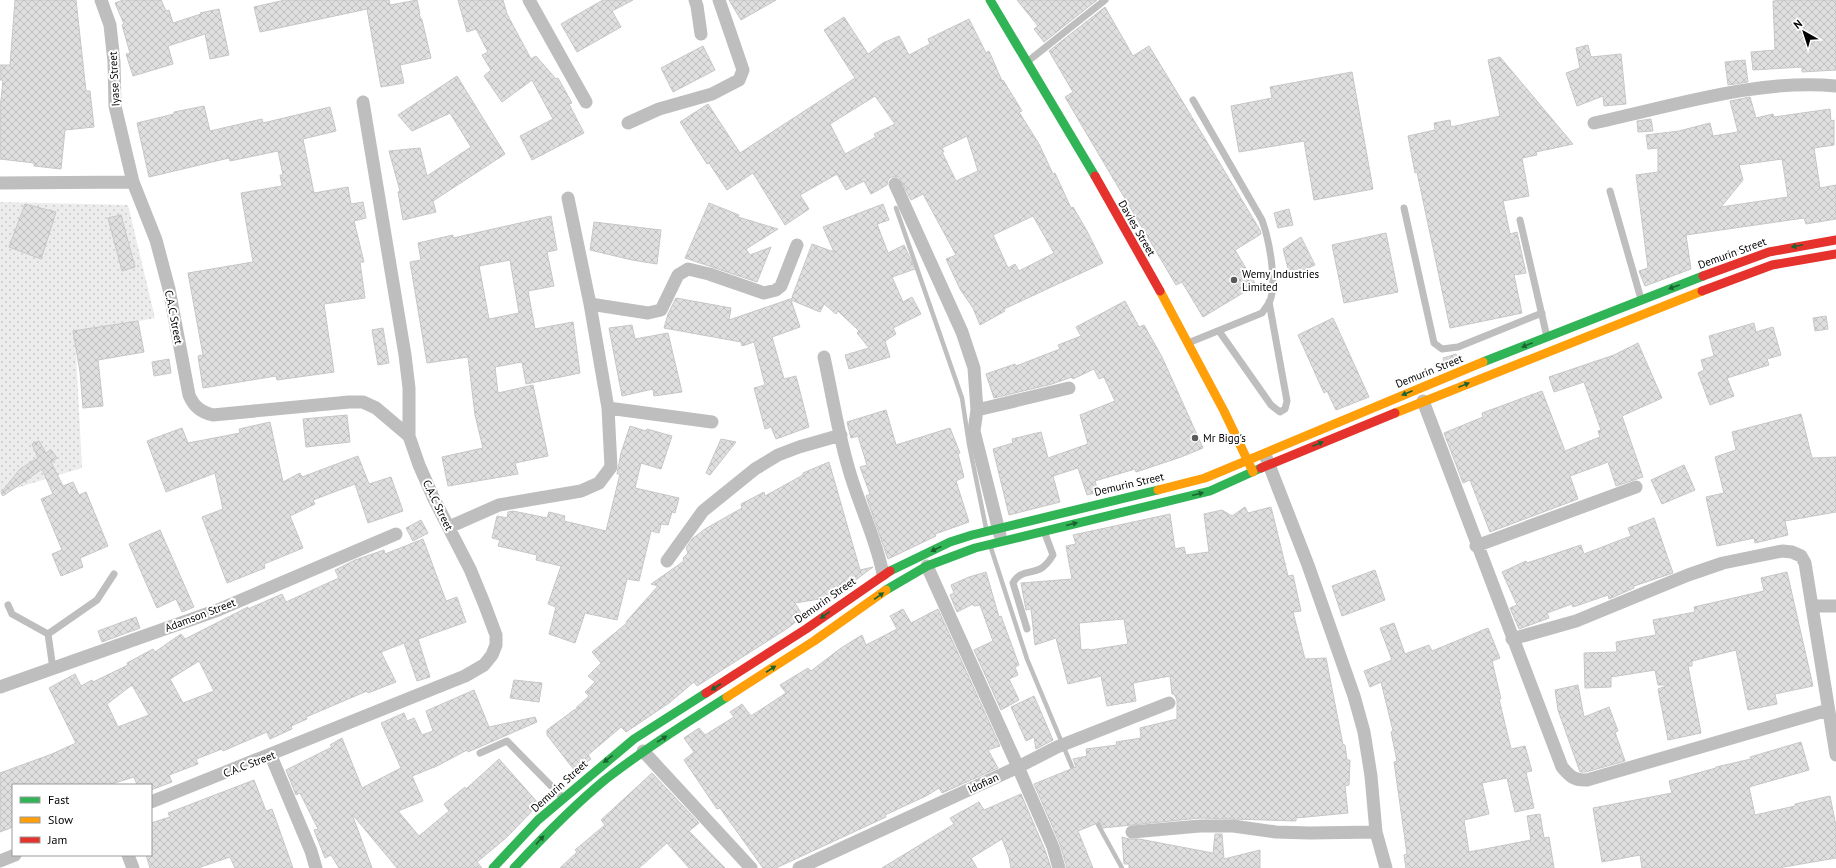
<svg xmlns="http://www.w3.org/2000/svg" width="1836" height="868" viewBox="0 0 1836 868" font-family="'PT Sans',sans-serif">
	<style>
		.grass { fill: url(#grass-dots) }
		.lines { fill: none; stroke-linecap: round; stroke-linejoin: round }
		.stream { stroke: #bfbfbf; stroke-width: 4.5 }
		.building { fill: url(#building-cross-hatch); stroke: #c7c7c7; fill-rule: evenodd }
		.lane { stroke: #bebebe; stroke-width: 7 }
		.street { stroke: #bebebe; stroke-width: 13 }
		.fast { stroke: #30b455; stroke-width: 9 }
		.slow { stroke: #ff9f0a; stroke-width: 9 }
		.jam { stroke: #e5322d; stroke-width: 9 }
		.oneway { fill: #1a632f }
		.poi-dot { fill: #595959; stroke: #fff; stroke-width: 1.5 }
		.labels { text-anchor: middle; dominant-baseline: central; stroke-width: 4; stroke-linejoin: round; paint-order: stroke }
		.street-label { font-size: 11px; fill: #000; stroke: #fff }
		.poi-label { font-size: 11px; fill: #000; stroke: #fff; text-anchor: start }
	</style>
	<defs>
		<pattern id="grass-dots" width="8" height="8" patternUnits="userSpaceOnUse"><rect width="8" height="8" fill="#ececec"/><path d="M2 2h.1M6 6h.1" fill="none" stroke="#c9c9c9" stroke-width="1.8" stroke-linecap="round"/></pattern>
		<pattern id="building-cross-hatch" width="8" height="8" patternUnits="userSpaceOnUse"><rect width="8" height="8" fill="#dfdfdf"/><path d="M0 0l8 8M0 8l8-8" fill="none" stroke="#bebebe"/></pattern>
	</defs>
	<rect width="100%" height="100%" fill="#fff"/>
	<path class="grass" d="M0 202 128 205 155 318 75 333 82 468 0 493Z"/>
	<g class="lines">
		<path class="stream" d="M896 208 962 398 969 444 986 528
			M991 548 1027 659 1075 774
			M1095 819 1122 868"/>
	</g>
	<path class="building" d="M15 0H76L86 91H90L94 127 65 130 61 169 34 166V163L0 159V109L3 80H0V65H10Z
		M123 0H161L166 11 169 10 173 23 201 14 200 13 219 9 229 55 210 59 205 34 168 46 173 64 133 76 126 54 130 53 122 25 124 24 115 3Z
		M285 0H389L390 5 417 0 420 14 419 15 422 20 431 58 400 65 404 83 381 87 367 9 260 32 254 7Z
		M458 0H503L507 14 531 59 536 56 556 79 558 78 572 103 569 104 584 133 532 160 520 136 553 119 532 80 502 102 484 76 491 70 482 55 488 52 476 29 467 32Z
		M603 0H633L612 11 621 27 577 52 561 24Z
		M729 0H776L741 20Z
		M1017 0H1097L1044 42 1034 29 1038 26Z
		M1783 0H1836V70L1802 72V67L1753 70 1751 52 1775 50 1773 1Z
		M1105 7 1133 56 1149 46 1260 230 1261 234 1235 250 1256 285 1203 317 1182 282 1176 285 1065 97 1073 92 1049 51Z
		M844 17 868 54 883 43 899 36 909 55 930 44 928 39 969 19 986 53 989 51 1002 81 1003 80 1022 111 1019 112 1039 144 1053 174 1055 173 1071 208 1073 207 1087 231 1103 263 1004 309 1005 311 980 325 973 308 960 289 946 259 956 255 923 194 911 200 899 177H891L888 180 887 185 871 194 864 181 846 190 837 174 800 195 809 209 785 225 753 173 727 190 709 163 707 164 680 122 708 104 740 153 855 78 824 30ZM875 96 895 124 874 134 876 137 845 154 830 124ZM967 136 978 171 956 181 942 152H944L942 148ZM1033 216 1054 253 1019 271 1015 264 1008 268 993 235Z
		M1588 45 1591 57 1621 54 1626 104 1604 106 1603 96 1577 106 1566 73 1580 68 1576 48Z
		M703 46 715 70 673 92 661 68Z
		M1500 57 1573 144 1536 152 1537 155 1522 158 1529 196 1503 201 1510 234 1517 232 1526 273 1514 275 1522 313 1450 328 1417 172 1415 173 1408 136 1435 130 1434 123 1450 120 1451 127 1500 116 1488 60Z
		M1745 60 1748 82 1728 85 1725 62Z
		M1352 72 1373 189 1314 200 1304 141 1239 152 1231 106 1272 98 1270 87Z
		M457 76 505 154 433 201 436 212 403 220 398 192 400 191 389 151 420 148 427 176 471 147 450 113 412 131 398 115Z
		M1750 97 1756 118 1773 114 1774 117 1830 109 1831 121 1834 120V145L1814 148 1820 188 1836 185V219L1806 224 1804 218 1686 235 1691 269 1645 286 1639 271 1648 268 1636 175 1658 172V148L1648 149 1646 135 1679 131 1710 123 1713 136 1738 132 1730 101ZM1782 159 1788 197 1721 207 1743 180 1739 165Z
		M204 106 210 131 262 119 263 123 330 107 336 131 303 139 314 193 348 187 351 204 363 202 366 218 354 221 364 262H360L365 298 324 304 334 372 277 380 276 376 203 388 198 356 203 355 188 273 253 262 241 193 282 186 280 175H283L278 151 230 161 229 158 149 177 137 123 174 114V112Z
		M1651 119 1653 131 1638 132 1637 121Z
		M709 203 739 215 738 217 778 229 746 249 750 255 771 247 757 282 685 258Z
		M25 204 56 212 41 259 9 247Z
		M883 204 889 220 877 224 888 253 904 245 915 269 892 277 903 302 912 297 921 314 893 328 896 334 885 341 890 357 849 369 845 355 869 348 857 333 859 331 838 311 836 314 824 304 820 312 791 300 800 327 772 337 784 379 796 376 809 427 776 439 771 427 765 429 754 388 765 385 754 342 742 346 741 342 664 328 668 314 676 298 731 308 729 320 793 298 792 297 812 244 834 252 823 227Z
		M1289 209 1293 225 1278 228 1274 213Z
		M121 215 135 267 122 271 108 218Z
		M551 216 557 250 547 252 554 286 528 291 535 329 573 322 580 373 526 384 522 362 495 367 498 393 533 385 548 456 515 463 518 474 448 486 442 457 483 448 475 415 468 357 427 363 410 262 421 260 418 243 453 235V238ZM510 260 519 313 489 319 479 266Z
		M594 222 661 230 657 264 632 260 590 250Z
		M1386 233 1398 292 1344 303 1332 245Z
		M1301 237 1315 265 1290 276 1283 249Z
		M1754 243 1755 245 1698 266 1697 265Z
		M1125 301 1139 327 1144 325 1162 357 1203 448 1181 457 1136 472 1135 469 1095 481 1098 492 1087 495 1078 468 1053 476 1060 502 1009 515 993 449 1013 443 1012 439 1041 432 1048 458 1088 444 1080 415 1115 401 1104 377 1099 379 1094 369 1073 379 1072 377 1052 384 994 398 986 374 1015 364 1016 366 1060 349 1058 345 1081 336 1076 327Z
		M1826 316 1828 329 1815 331 1813 318Z
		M1333 318 1369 397 1336 410 1327 391 1324 393 1298 335Z
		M138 321 144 352 98 360 103 406 83 408 80 372 73 331Z
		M1754 323 1756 332 1773 327 1781 355 1767 359 1769 365 1727 378 1734 396 1710 405 1698 373 1704 370 1701 360 1714 356 1709 336Z
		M632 325 635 339 668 333 682 392 654 396 653 389 622 396 609 328Z
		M383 328 389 363 378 365 372 330Z
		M1638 343 1662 398 1622 416 1643 477 1616 486 1608 462 1570 476 1578 499 1490 532 1470 480 1463 483 1444 433 1483 417 1482 413 1542 391 1565 451 1600 437 1598 431 1601 430 1584 382 1554 392 1549 377 1614 355Z
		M1456 354 1458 360 1445 365 1443 358Z
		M169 359 171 373 154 376 152 362Z
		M886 410 896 445 950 428 960 453 958 454 964 477 956 481 969 522 935 534 936 536 888 559 866 496 870 494 860 467 867 465 858 436 851 438 847 422Z
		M1801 414 1812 458 1836 457V512L1785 521 1788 535 1755 543 1754 538 1717 546 1706 497 1724 493 1715 457 1736 450 1732 432Z
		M347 415 350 442 306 447 303 419Z
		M270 422 283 482 300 473 302 477 358 456 369 484 391 477 403 511 368 523 355 484 313 500 315 504 290 516 303 548 264 564 265 568 227 583 202 517 223 509 215 473 166 492 147 441 182 428 188 443 240 433 239 429Z
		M630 426 646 431 647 429 672 436 661 469 641 463 635 488 679 498 675 513 672 512 668 525 661 524 659 533 651 531 639 581 627 579 617 620 585 613 575 643 549 634 556 607 548 604 561 566 536 560 537 555 498 546 500 540 492 538 497 516 507 518 508 512 513 511 547 518 549 512 565 516 564 521 606 531 620 474H617L621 453Z
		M721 439 736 442 710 475 706 473Z
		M39 441 46 453 51 450 57 458 51 462 63 486 73 482 79 495 86 492 108 546 80 558 83 567 61 576 52 554 62 550 41 499 53 494 42 469 3 496 1 493 20 469 38 458 32 444Z
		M829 462 860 570 873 567 849 585 832 589 834 595 832 597 795 603 803 616 788 628 697 686 694 682 669 703 626 732 621 727 588 755 591 759 575 771 547 735V730L574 710 580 708H576L589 696 585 692 595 682 588 676 601 663 592 652 628 622H626L658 586 651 584 684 561 683 558 688 553 686 548 692 539 705 529 742 508 741 504 764 492 765 496 803 475V473Z
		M1684 465 1695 490 1662 504 1651 480Z
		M1245 507 1248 513 1271 507 1288 576 1293 575 1301 611 1293 612 1305 659 1326 658 1343 745H1345L1347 760H1350L1349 785 1345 786 1348 813 1296 818V821L1200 818 1102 828 1100 822 1078 831 1093 868H1067L1060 844 1034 784 1076 767 1073 759 1087 756 1086 749 1117 745 1116 742 1141 738 1140 728 1177 719V700L1174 694H1172L1170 676 1133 683 1136 701 1107 706 1101 676 1068 684 1056 638 1035 645 1031 609 1026 610 1021 583 1072 579 1066 546 1076 544 1073 535 1170 514 1175 549 1184 547 1186 555 1209 552 1204 514 1222 510 1232 516ZM1124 619 1128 644 1090 650 1089 649 1081 650 1079 623Z
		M1654 518 1673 573 1634 586V588L1609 599 1608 595 1573 607 1572 604 1547 613 1549 618 1519 629 1510 608 1517 605 1502 572 1526 561 1527 563 1581 545 1584 554 1631 536 1628 528Z
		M421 520 428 533 413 541 406 528Z
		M160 530 194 607 182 612 176 599 157 608 129 544Z
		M423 539 446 601 457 597 466 622 418 639 430 677 417 681 404 643 381 652 396 682 368 693 367 691 306 717 307 719 291 726 292 729 270 739 267 732 223 751 222 749 196 759 198 764 169 775 172 782 151 790V785H137L134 777 108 785H13V827L0 832V773L52 754 76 743 49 688 75 674 81 686 92 680 93 682 128 665 127 663 153 649 155 652 181 634 185 639 248 607V609L282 594 286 602 339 578 335 570 355 560 384 550 385 554ZM199 661 214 691 183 703 170 679ZM132 685 149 715 118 727 107 704Z
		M1375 570 1385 600 1342 616 1332 586Z
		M986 572 999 617 1001 616 1019 665 1015 667 1018 675 1009 679 1019 700 1001 710 974 650 993 641 980 605 974 606 973 604 957 612 950 595 954 593 951 585 969 577Z
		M1787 572 1813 686 1775 694 1777 704 1748 710 1736 650 1692 661V666H1688L1701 733 1668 740 1658 689 1669 685H1658L1655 670 1611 677V687L1585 688 1584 653 1617 652 1616 642 1656 635 1653 620 1695 612 1694 607 1764 591 1761 578Z
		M903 609 911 623 938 609 1000 746 988 750 998 768 942 793 939 788 926 796 885 815 886 817 776 868H763L720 808 717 809 684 760 694 752 684 738 699 728 705 735 734 717 730 712 742 704 751 716 786 693 780 685 808 668 811 671 841 648 862 635 866 645 897 629 890 616Z
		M136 617 140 628 102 642 98 631Z
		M1394 623 1405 654 1429 645 1432 651 1488 628 1500 658 1492 661 1501 699H1499L1511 749 1525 746 1532 771 1526 772 1534 808 1515 812 1507 778 1482 783 1489 814 1464 820 1469 852 1531 840 1527 816 1540 814 1544 838 1549 837 1554 868H1406L1404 855 1407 854 1394 762 1397 761 1391 732 1393 731 1381 682 1370 687 1364 671 1392 660 1380 628Z
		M514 680 542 683 539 702 510 698Z
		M1578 685 1584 717 1609 707 1618 731 1615 732 1625 761 1586 772H1580L1558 710 1555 690Z
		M474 690 489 727 535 717 537 722 468 752 467 750 437 766 412 776 423 801 398 811 419 836 449 811 444 804 465 787 466 789 499 759 539 804 506 838 477 862 482 868H397L352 814 372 868H339L331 855 325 858 314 830 318 829 300 793 296 795 286 770 332 747 330 745 342 738 362 788 401 768 381 723 404 713 407 721 414 718 422 735 433 731 426 711Z
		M1034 696 1053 740 1036 749 1034 737 1026 741 1011 707Z
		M1801 742 1809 770 1749 787 1755 815 1795 806V804L1830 796 1836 826V858L1778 868H1642L1640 855 1602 862 1593 808 1672 793 1669 781 1716 768V767L1751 759 1750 757Z
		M652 773 699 823 689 831 725 868H689L667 843 639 868H560L577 852 575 850 605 825 601 820Z
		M254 780 266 811 272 809 293 868H235L230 857 198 868H150L146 855H151V823L170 817 168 813Z
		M1021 794 1045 850 1051 868H1011L1009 857 1002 839 971 858 977 868H882L954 824 950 818 979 802 984 810Z
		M1215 834H1222L1224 859 1260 850V868H1129V864H1124L1122 837 1129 839H1139L1213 853Z"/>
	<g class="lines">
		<path class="lane" d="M1027 62 1105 0
			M1610 191 1641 299
			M1404 208 1434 343 1442 349 1458 347 1542 313
			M1520 220 1547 337
			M1219 331 1271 405 1280 412 1285 409 1287 401 1269 302
			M1188 343 1262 313C1264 310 1267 306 1269 303 1278 285 1269 239 1262 220L1193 100
			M8 605 12 614 48 634
			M1027 629 1013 583C1019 571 1029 574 1040 569 1046 566 1050 560 1053 555L1044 531
			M53 669 48 634 97 600 114 574
			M480 753 507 741 562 797"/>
		<path class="street" d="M101 0 110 25 114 62 115 106 133 182 156 240 169 289 189 395C194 407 201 412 213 415L349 402H363L376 408 409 436 419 465 434 499 470 569 484 603 496 635V645L492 655 484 665 465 676 151 802
			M529 0 586 102
			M695 0 697 6 701 34
			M363 102 405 355 409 388V436
			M628 123 659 109 712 94 739 80 743 70 719 0
			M1594 123C1669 107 1759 78 1836 86
			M0 183 133 182
			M895 184 962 332 974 368 977 410 974 431 1000 535
			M590 304 648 313 661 310 678 275 688 269 709 274 764 293 776 290 781 286 797 245
			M824 357C832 394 838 433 849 470 859 505 876 538 883 574
			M1423 401 1562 767C1570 776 1574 781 1587 780L1828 710
			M608 408 712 422
			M977 410 1069 388
			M1266 457 1308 565 1354 696 1364 732 1371 776 1376 832 1386 868
			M449 527 499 505 581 491 599 483 611 467 608 408 590 304 568 198
			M1476 546 1636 487
			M667 561 703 511 755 469 778 455 799 447 841 435
			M927 566 1018 767 1053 847 1059 868
			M1812 606H1836
			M1512 639 1576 621 1688 575 1723 563 1782 551 1792 552 1801 556 1805 563 1836 755
			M0 687 218 610 396 534
			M643 751 751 868
			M271 756 311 851 316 868
			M1132 832 1200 826H1233L1276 832 1310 833 1376 832
			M128 855 133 868
			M0 861 15 855
			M799 868 1018 767 1057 747 1169 703"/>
		<path class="fast" d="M990 0 1095 176
			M1483 362 1703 276
			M890 571 950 542 972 535 1158 490
			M886 590 927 566 975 548 1210 491 1261 468
			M493 868 538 820 634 739 706 693
			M514 868C543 837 573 806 606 779 645 749 686 723 727 697"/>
		<path class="slow" d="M1160 291 1224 411 1253 472
			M1395 413 1702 291
			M1158 490 1205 478 1483 362
			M727 697 814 641 886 590"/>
		<path class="jam" d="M1095 176 1160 291
			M1703 276 1769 252 1836 240
			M1702 291 1772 265 1836 254
			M1261 468 1395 413
			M706 693 806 629 890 571"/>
	</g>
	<defs><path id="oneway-solid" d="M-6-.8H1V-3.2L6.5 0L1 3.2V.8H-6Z"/></defs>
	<g class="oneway">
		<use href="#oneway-solid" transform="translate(1797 246) rotate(168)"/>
		<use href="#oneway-solid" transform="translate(1674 287) rotate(160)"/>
		<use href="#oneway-solid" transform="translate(1527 345) rotate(158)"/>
		<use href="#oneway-solid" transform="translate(1464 385) rotate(-22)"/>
		<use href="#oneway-solid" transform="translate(1407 393) rotate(157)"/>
		<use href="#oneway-solid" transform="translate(1318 444) rotate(-22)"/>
		<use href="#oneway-solid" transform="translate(1198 494) rotate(-15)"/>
		<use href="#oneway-solid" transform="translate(1072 524) rotate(-14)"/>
		<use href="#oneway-solid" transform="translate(936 549) rotate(154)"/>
		<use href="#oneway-solid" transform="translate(879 596) rotate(-35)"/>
		<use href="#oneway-solid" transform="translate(825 615) rotate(145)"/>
		<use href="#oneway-solid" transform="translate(771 669) rotate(-33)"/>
		<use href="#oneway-solid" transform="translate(716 687) rotate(147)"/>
		<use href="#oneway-solid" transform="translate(662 739) rotate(-32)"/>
		<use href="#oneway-solid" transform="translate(608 759) rotate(142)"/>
		<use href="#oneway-solid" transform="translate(540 840) rotate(-47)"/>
	</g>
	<g class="poi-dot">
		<circle cx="1234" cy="280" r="4"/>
		<circle cx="1195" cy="438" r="4"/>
	</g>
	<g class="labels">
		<g class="street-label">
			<text transform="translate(114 79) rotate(-93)">Iyase Street</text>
			<text transform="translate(1137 228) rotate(60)">Davies Street</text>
			<text transform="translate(1732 253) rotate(-20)">Demurin Street</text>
			<text transform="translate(174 317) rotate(79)">C.A.C Street</text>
			<text transform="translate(1429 371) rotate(-22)">Demurin Street</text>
			<text transform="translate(1129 484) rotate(-13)">Demurin Street</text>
			<text transform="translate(438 505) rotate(64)">C.A.C Street</text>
			<text transform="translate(825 600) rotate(-35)">Demurin Street</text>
			<text transform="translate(200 615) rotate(-21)">Adamson Street</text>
			<text transform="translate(249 764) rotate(-21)">C.A.C Street</text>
			<text transform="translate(983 783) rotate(-25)">Idofian</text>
			<text transform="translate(559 786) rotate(-42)">Demurin Street</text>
		</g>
		<g class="poi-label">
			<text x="1242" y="274">Wemy Industries<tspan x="1242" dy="13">Limited</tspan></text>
			<text x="1203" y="438">Mr Bigg's</text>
		</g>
	</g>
	<rect x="12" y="784" width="140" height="72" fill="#ffffff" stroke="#999999"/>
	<rect x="20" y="797" width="20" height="6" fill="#30b455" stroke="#999999"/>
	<text x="48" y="804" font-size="12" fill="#000000">Fast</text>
	<rect x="20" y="817" width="20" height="6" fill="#ff9f0a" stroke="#999999"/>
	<text x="48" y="824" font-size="12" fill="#000000">Slow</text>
	<rect x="20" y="837" width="20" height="6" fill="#e5322d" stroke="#999999"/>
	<text x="48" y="844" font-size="12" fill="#000000">Jam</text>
	<g transform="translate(1804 32) rotate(321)" stroke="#ffffff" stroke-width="3" paint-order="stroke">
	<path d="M0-3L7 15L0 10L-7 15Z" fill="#000000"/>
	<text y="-6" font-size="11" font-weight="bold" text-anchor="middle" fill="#000000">N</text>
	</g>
</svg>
